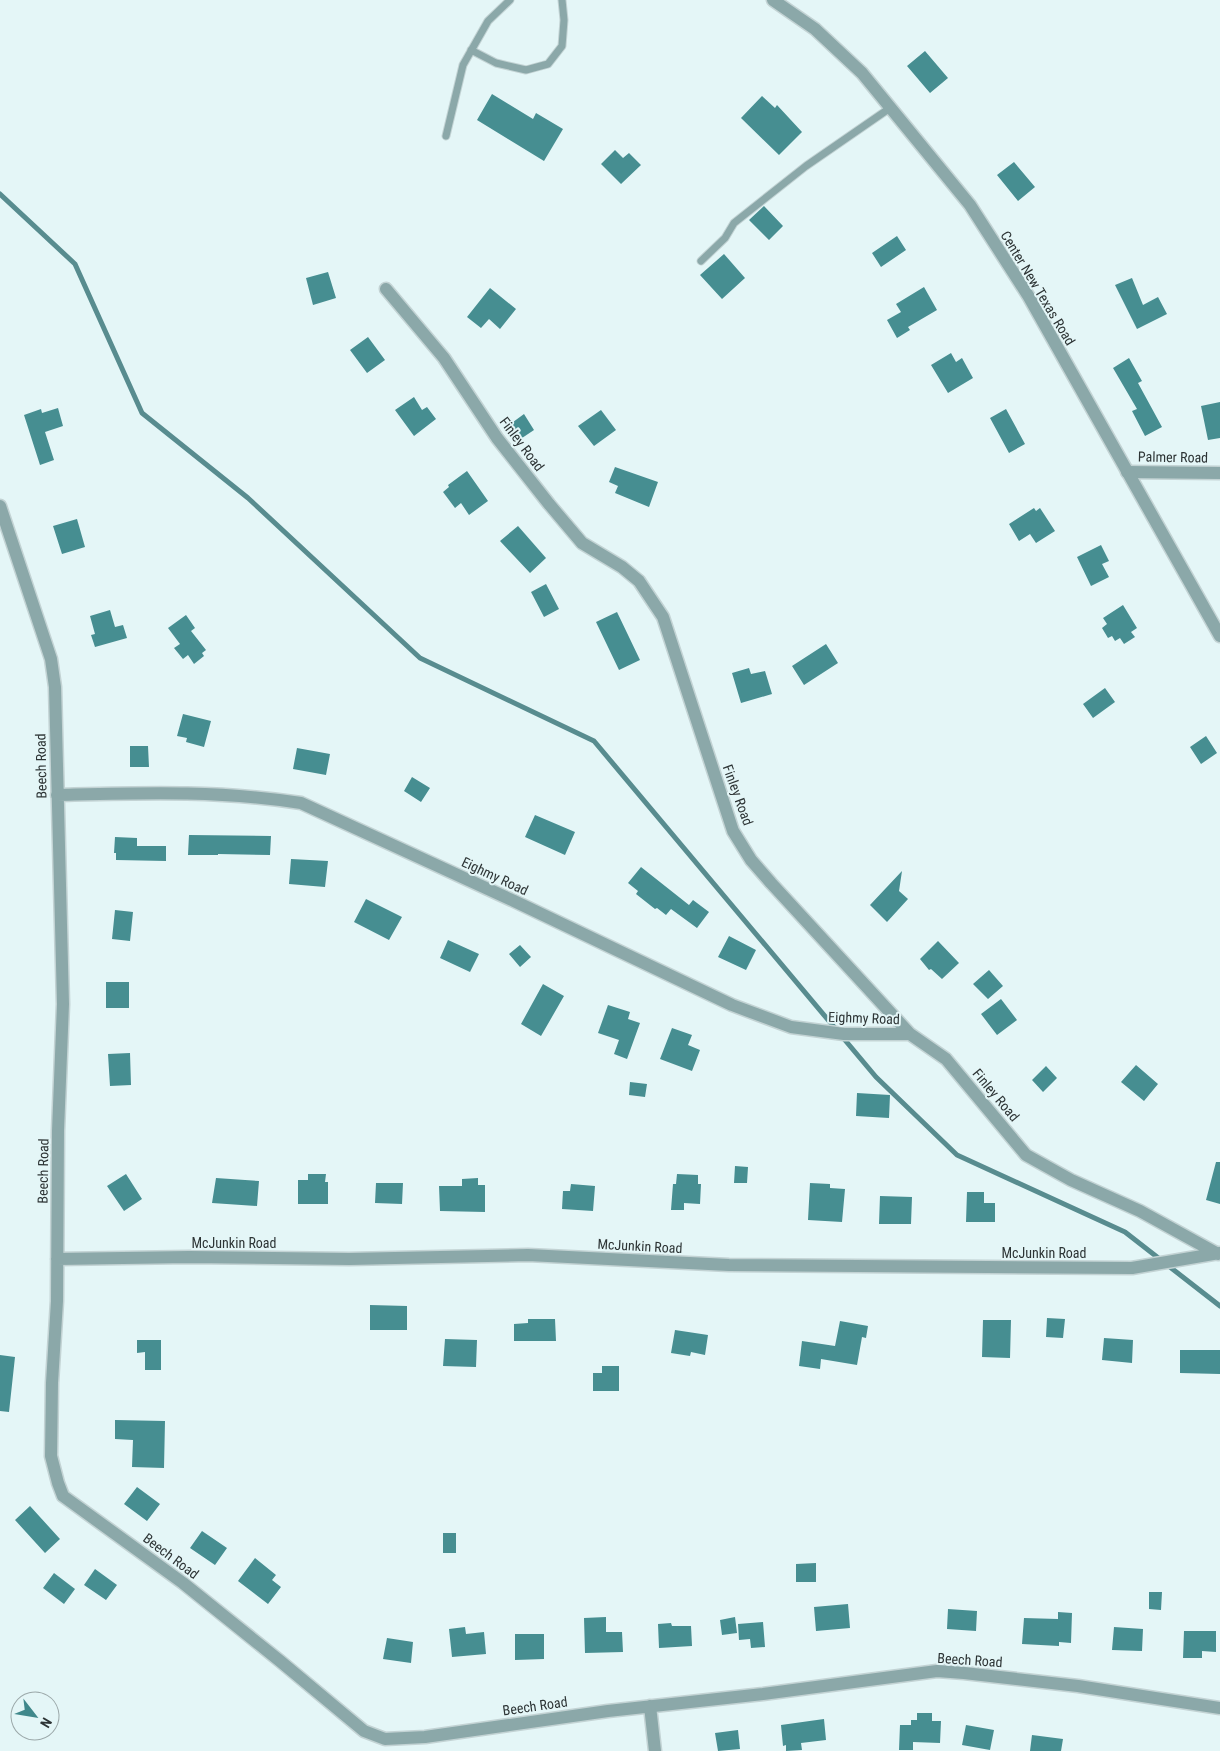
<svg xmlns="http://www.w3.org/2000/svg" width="1220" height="1751" viewBox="0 0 1220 1751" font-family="'Roboto Condensed',sans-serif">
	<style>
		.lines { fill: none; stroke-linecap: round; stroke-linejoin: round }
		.stream { stroke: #588c8f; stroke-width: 5 }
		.building { fill: #468e91 }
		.service-casing { stroke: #c3d3d4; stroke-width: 9 }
		.minor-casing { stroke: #c3d3d4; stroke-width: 15 }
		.tertiary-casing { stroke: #c3d3d4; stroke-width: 15 }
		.service { stroke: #8ba8a9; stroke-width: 7 }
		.minor { stroke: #8ba8a9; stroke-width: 12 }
		.tertiary { stroke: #8ba8a9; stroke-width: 12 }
		.labels { text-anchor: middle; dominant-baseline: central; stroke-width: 4; stroke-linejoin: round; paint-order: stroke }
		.street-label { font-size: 14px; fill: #2d3435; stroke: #e4f6f7 }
	</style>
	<rect width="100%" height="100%" fill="#e4f6f7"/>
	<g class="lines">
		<path class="stream" d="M0 194 75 264 142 413 248 498 420 658 594 741 876 1077 957 1155 1125 1232 1220 1306"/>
	</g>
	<path class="building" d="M925 51 948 78 930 93 907 66Z
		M492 94 533 119 536 113 563 129 544 161 477 120Z
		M762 96 775 108 777 105 802 132 779 155 741 118Z
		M615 150 623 158 629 153 641 165 621 184 601 164Z
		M1014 162 1035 187 1018 201 997 175Z
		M764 206 783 226 769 240 749 220Z
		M897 236 906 250 881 267 872 253Z
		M724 254 745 278 722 299 700 275Z
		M328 272 336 298 313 305 306 278Z
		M1132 278 1143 305 1158 297 1167 314 1137 329 1115 285Z
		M924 287 937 310 908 327 910 330 897 338 887 320 901 312 896 304Z
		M490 288 516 309 500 329 489 319 481 328 467 317Z
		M368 337 385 360 367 373 350 350Z
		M951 353 956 362 962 358 973 378 948 393 931 365Z
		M1129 358 1142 381 1138 383 1162 427 1145 436 1132 411 1137 409 1113 368Z
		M414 397 422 410 427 407 436 419 414 436 395 410Z
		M1220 402V438L1208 440 1201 406Z
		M58 408 63 426 45 432 54 460 40 465 24 415 41 409 42 413Z
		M1006 409 1025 444 1009 453 990 418Z
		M601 410 616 430 594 446 578 426Z
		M524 414 534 430 519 440 509 425Z
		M615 467 658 482 649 507 615 493 618 486 609 482Z
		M467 471 488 501 469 515 461 503 455 508 443 492 449 487 448 485Z
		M1034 508 1036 511 1040 508 1055 531 1036 543 1030 534 1019 541 1009 524Z
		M77 519 85 547 62 554 53 526Z
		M518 526 546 558 530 573 500 541Z
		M1101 545 1109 561 1102 564 1109 577 1091 586 1077 557Z
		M546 584 559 609 544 617 531 592Z
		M1123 605 1137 628 1131 632 1135 637 1124 644 1120 638 1115 641 1112 636 1108 638 1102 628 1107 624 1103 618Z
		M110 610 115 627 123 625 127 638 95 647 91 635 95 634 90 616Z
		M617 612 640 660 619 670 596 622Z
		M186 615 195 628 191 631 206 650 202 653 204 656 194 664 188 655 183 659 174 648 180 644 168 628Z
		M826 644 838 663 804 685 792 666Z
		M749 668 751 674 765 671 772 694 741 703 732 673Z
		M1105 688 1115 702 1093 718 1083 704Z
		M183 714 211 721 204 747 186 742 187 738 177 736Z
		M1206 736 1217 753 1201 764 1190 747Z
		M130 746H148L149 767H130Z
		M297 748 330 754 326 775 293 769Z
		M412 777 430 788 421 802 404 791Z
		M535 815 575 832 565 855 525 837Z
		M189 835 271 836 270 855 218 854V855H188Z
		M115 837 137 838V846H166V861L116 860V853H114Z
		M291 859 328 861 325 887 289 884Z
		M641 867 689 905 693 900 709 912 697 928 671 909 666 915 657 908 655 909 636 894 638 891 628 883Z
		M902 871 899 891 908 899 887 922 870 905Z
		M366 899 402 917 389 940 354 922Z
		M115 910 133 912 130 941 112 939Z
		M729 936 756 950 746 970 718 957Z
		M448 940 479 954 470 972 440 958Z
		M938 941 959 963 942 979 931 969 929 970 920 959Z
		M520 945 531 957 520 967 509 954Z
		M989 970 1003 986 988 999 973 984Z
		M106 982H129V1008H106Z
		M543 984 564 996 541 1036 521 1024Z
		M1001 999 1017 1020 997 1035 981 1014Z
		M608 1005 630 1012 628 1019 640 1023 627 1059 614 1054 619 1040 598 1033Z
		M672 1028 692 1035 688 1045 700 1050 692 1071 660 1059Z
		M130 1053 131 1085 110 1086 108 1054Z
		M1136 1065 1158 1084 1144 1101 1121 1082Z
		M1046 1066 1057 1078 1043 1092 1032 1080Z
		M630 1082 647 1084 645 1097 629 1095Z
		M857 1093 890 1095 889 1118 856 1116Z
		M1216 1162H1220V1204L1206 1200Z
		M735 1166 748 1167 747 1183H734Z
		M126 1174 142 1199 124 1211 107 1186Z
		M308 1174H326L325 1182H328V1204H298V1180H308Z
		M677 1174 698 1175V1184H701L700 1204 684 1203V1210H671L673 1184H676Z
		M216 1178 259 1181 257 1206 212 1203Z
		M478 1178V1185H485V1212L440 1211 439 1186H462V1179Z
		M376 1183H403L402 1204 375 1203Z
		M810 1183 830 1184V1188L845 1189 842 1222 808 1220Z
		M571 1184 595 1186 593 1211 562 1209 563 1191H570Z
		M967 1192H984V1203H995V1222H966Z
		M880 1196 912 1197 911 1224H879Z
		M370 1305 407 1306V1330H370Z
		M1047 1318 1065 1319 1063 1338 1046 1337Z
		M528 1319H555L556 1341H514V1324L528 1323Z
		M983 1320H1011L1010 1358 982 1357Z
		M840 1321 868 1326 866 1338 862 1337 857 1365 821 1359 820 1369 799 1366 802 1341 835 1346Z
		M675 1330 708 1335 705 1355 691 1352 690 1356 671 1353Z
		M1104 1338 1133 1340 1132 1363 1102 1360Z
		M445 1339 477 1340 476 1367 443 1366Z
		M137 1340H161V1370H145V1352L137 1353Z
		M1180 1350H1220V1374L1180 1373Z
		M0 1355 15 1357 9 1412 0 1411Z
		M602 1366H619V1391H593V1373H602Z
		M115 1420 165 1421 164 1468 132 1467 133 1440 115 1439Z
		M137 1487 160 1504 147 1521 124 1504Z
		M30 1506 60 1539 45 1553 15 1520Z
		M202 1531 227 1548 215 1565 190 1548Z
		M443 1533H456V1553H443Z
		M255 1558 276 1575 272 1580 281 1587 268 1604 238 1581Z
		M816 1563V1582H796V1564Z
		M95 1569 117 1585 106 1600 84 1585Z
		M54 1573 75 1589 64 1604 43 1588Z
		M1149 1592H1162L1161 1610 1149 1609Z
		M848 1604 850 1628 816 1631 814 1607Z
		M948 1609 977 1611 976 1631 947 1629Z
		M1058 1612 1072 1613 1071 1643 1059 1642V1646L1022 1644 1024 1618 1058 1619Z
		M606 1617V1632H622L623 1652 585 1653 584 1618Z
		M735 1617 737 1633 722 1635 720 1620Z
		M763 1622 765 1647 751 1648 750 1639 739 1640 738 1624Z
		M671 1623 672 1626H691L692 1646 659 1648 658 1624Z
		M465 1627 466 1634 484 1632 486 1654 452 1657 449 1629Z
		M1114 1627 1143 1629 1142 1651 1112 1650Z
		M1184 1631H1216V1652L1202 1651V1658H1183Z
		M515 1634H544V1659L515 1660Z
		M387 1638 413 1642 411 1663 383 1659Z
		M917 1713H932V1721H941L940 1743 913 1742V1750H899L900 1725H911V1720H917Z
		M824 1719 826 1740 801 1743 802 1750 786 1751V1745L783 1746 781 1725Z
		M966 1725 994 1730 990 1750 962 1745Z
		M738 1730 740 1749 718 1751 715 1733Z
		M1032 1735 1063 1739 1061 1751H1030Z"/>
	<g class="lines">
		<defs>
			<path id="service" d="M471 50 496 63 526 70 548 64 562 46 564 20 562 0
				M446 136 463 65 488 21 510 0
				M701 261 725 238 734 223 806 166 890 108"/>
			<path id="minor" d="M386 289 444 358 497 438 549 504 582 543 622 567 639 581 663 617 733 831 751 860 771 883 910 1034 946 1059 1026 1155 1071 1180 1140 1211 1218 1254
				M1127 472 1220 473
				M0 506 51 659 55 687 63 1004 58 1131 57 1301 52 1383 51 1456 58 1483 63 1496 183 1583 280 1661 364 1731 385 1739 425 1737 608 1711 763 1694 937 1671 964 1673 1078 1686 1220 1708
				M57 795C141 793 217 790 301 803L514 901 732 1005 791 1027 844 1034H910
				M57 1259 189 1257 349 1259 528 1255 729 1265 1132 1268 1220 1253
				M650 1706 655 1751"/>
			<path id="tertiary" d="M773 0 815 29 862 73 970 205 1029 297 1220 636"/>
		</defs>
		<use href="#service" class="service-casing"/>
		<use href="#minor" class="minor-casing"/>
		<use href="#tertiary" class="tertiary-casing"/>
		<use href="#service" class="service"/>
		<use href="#minor" class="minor"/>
		<use href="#tertiary" class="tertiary"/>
	</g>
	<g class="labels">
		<g class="street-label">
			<text transform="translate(1038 288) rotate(59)">Center New Texas Road</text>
			<text transform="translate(522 444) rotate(53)">Finley Road</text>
			<text transform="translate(1173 457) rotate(1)">Palmer Road</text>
			<text transform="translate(41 766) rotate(-91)">Beech Road</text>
			<text transform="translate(738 795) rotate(70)">Finley Road</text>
			<text transform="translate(495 876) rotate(25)">Eighmy Road</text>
			<text transform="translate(864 1018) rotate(2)">Eighmy Road</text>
			<text transform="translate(996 1095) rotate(50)">Finley Road</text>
			<text transform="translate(43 1171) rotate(-89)">Beech Road</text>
			<text x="234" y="1243">McJunkin Road</text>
			<text transform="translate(640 1246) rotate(3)">McJunkin Road</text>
			<text x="1044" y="1253">McJunkin Road</text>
			<text transform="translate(171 1556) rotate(37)">Beech Road</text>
			<text transform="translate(970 1660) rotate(4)">Beech Road</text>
			<text transform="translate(535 1706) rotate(-8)">Beech Road</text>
		</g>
	</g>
	<g transform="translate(35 1716) rotate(121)"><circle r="24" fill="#e4f6f7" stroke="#9ba8a9"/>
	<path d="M0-4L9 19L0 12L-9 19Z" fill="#40888b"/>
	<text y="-8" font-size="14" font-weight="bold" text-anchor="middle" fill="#2d3435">N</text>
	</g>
</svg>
